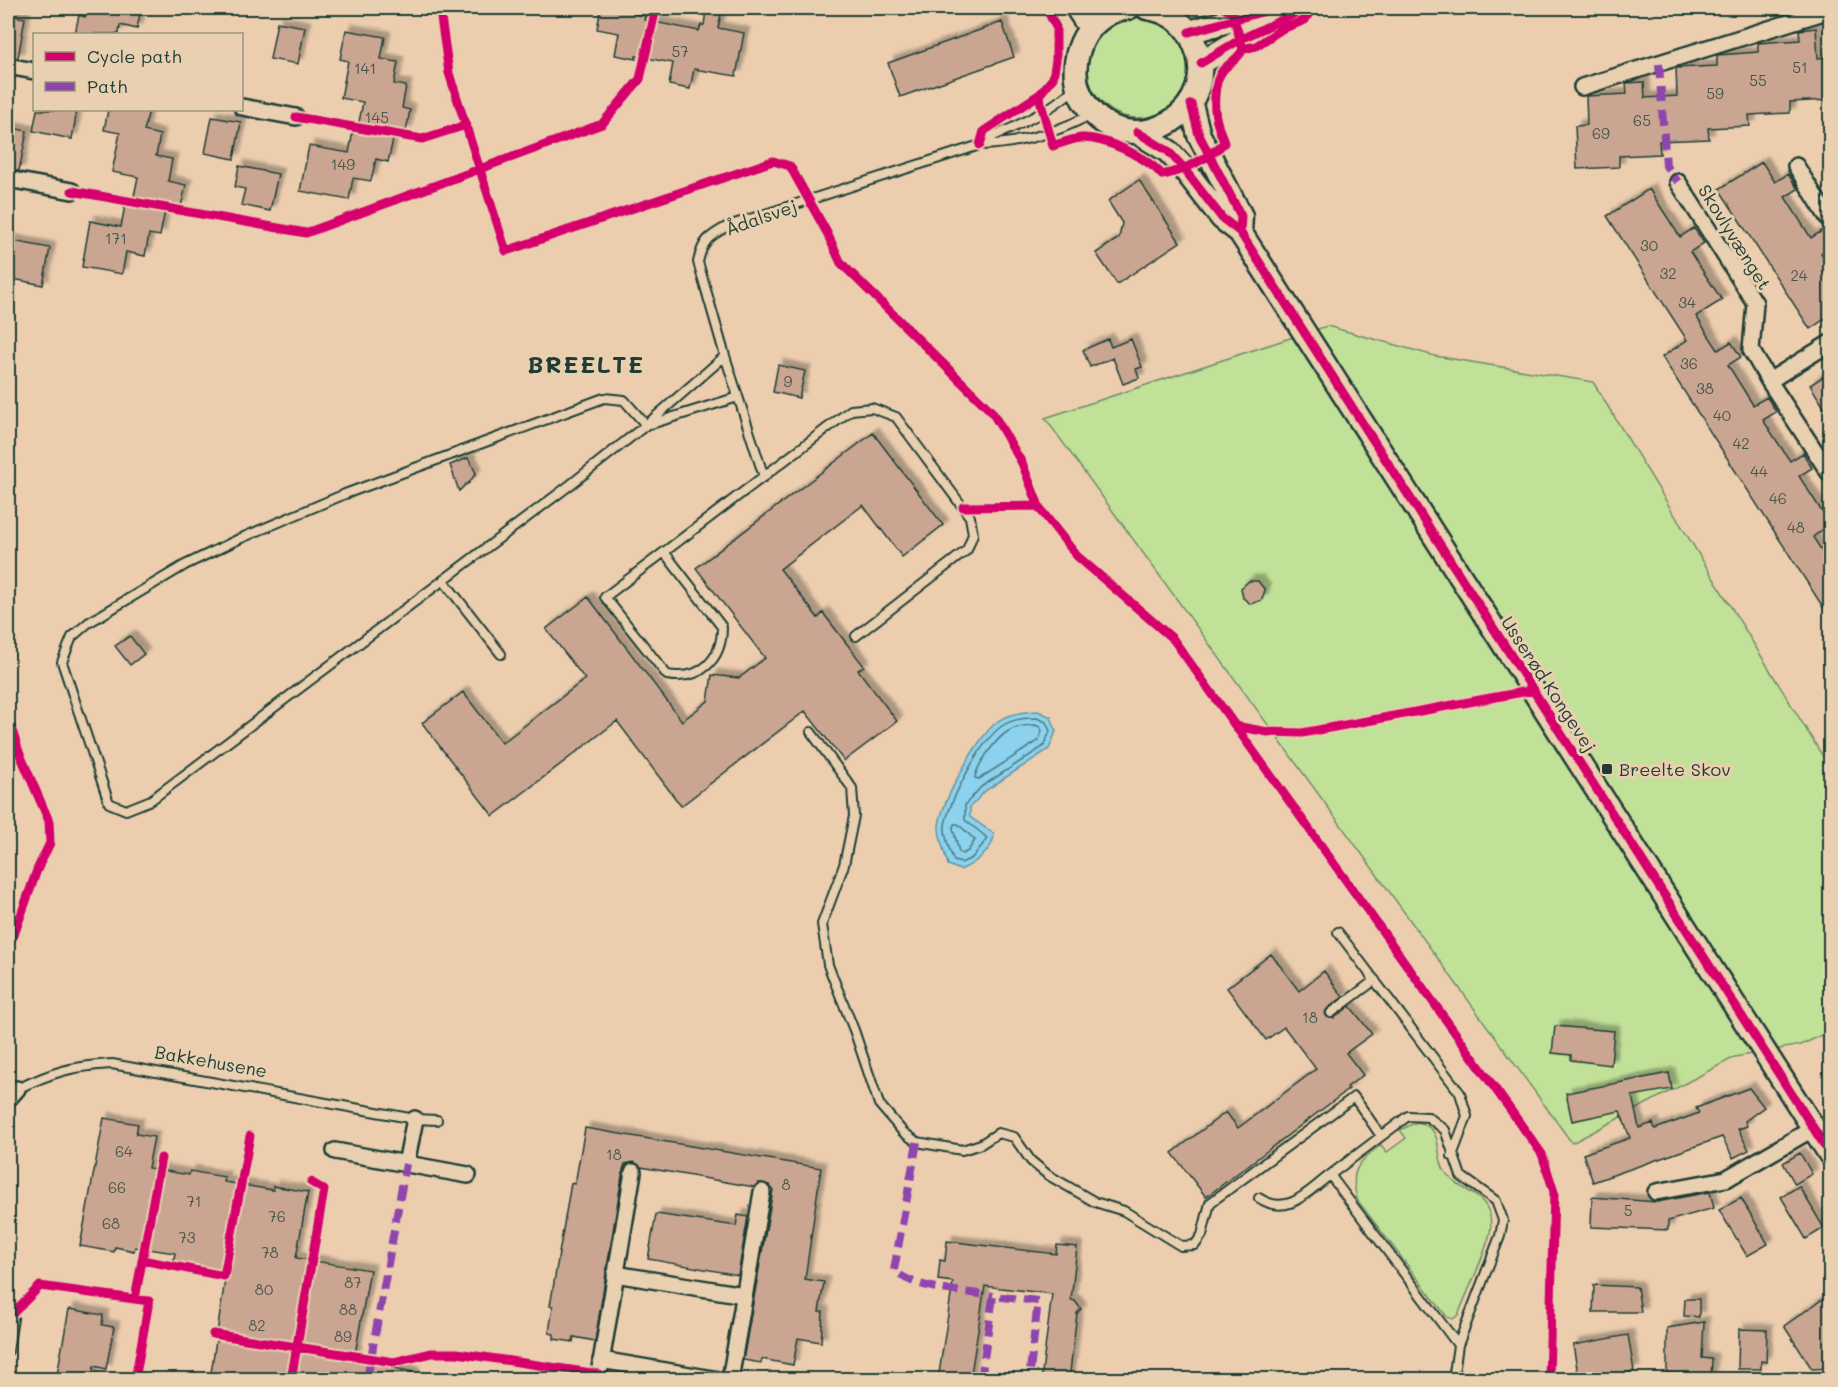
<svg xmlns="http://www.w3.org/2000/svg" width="1838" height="1387" viewBox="0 0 1838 1387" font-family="Mali,sans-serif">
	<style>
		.green { fill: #c1e098; stroke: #708e66; stroke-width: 1.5 }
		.water { fill: #8cd1ed; stroke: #6096a3; stroke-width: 1.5 }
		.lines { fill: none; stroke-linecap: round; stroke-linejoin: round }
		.shore { stroke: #4b787e; stroke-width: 1.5 }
		.building { fill: #caa692; stroke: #1f3d34; stroke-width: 1.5; filter: url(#shadow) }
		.lane-casing { stroke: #1f3d34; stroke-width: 12 }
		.street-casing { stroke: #1f3d34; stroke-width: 20 }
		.secondary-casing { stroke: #1f3d34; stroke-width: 27 }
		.lane { stroke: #e8d0b0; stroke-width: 8 }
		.street { stroke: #e8d0b0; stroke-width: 15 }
		.secondary { stroke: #e8d0b0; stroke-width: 22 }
		.quiet { stroke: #8e44ad; stroke-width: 8; stroke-dasharray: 15 8; stroke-linecap: butt }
		.cycleway-casing { stroke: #e8d0b0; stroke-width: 13 }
		.cycleway { stroke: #d6006c; stroke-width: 9 }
		.poi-dot { fill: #1f3d34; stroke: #e8d0b0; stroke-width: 2 }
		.labels { text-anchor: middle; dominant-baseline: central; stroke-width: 6; stroke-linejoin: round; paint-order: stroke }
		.number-label { font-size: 15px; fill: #4a574c }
		.street-label { font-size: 18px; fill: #1f3d34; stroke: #e8d0b0 }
		.poi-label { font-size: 18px; fill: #1f3d34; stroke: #e8d0b0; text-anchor: start }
		.district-label { font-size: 24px; font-weight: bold; letter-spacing: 1.5px; fill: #1f3d34; stroke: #e8d0b0 }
	</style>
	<defs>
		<filter id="shadow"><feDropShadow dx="5.5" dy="-5.5" stdDeviation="1.5" flood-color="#0004"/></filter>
	</defs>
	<rect width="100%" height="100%" fill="#ecceaf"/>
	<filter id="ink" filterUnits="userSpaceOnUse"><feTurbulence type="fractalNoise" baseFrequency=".0167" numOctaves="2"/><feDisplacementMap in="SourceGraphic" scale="12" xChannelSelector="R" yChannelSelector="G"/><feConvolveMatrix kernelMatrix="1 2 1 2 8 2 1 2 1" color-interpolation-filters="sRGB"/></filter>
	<g filter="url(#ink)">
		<path class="green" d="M1088 68a50 50 0 1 1 100 0a50 50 0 1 1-100 0Z
			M1327 326 1435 356 1593 382 1830 768V1031L1801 1045 1735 1057 1572 1143 1045 418Z
			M1417 1122C1445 1129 1434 1150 1444 1170 1453 1186 1472 1190 1483 1202 1490 1210 1492 1222 1490 1233 1484 1258 1468 1290 1458 1315L1453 1319 1447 1317 1358 1201C1348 1171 1358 1162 1381 1145L1387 1152 1406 1138 1400 1130Z"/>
		<path class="water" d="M1038 711 1051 717 1056 731 1049 749 985 791 970 807V817L994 834C994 850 974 864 960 870L948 865C945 854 940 841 939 829 937 808 980 733 998 721 1011 713 1023 712 1038 711Z"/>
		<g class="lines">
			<path class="shore" d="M1037 718 1046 722 1050 731 1044 746 981 787 965 805V820L985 836 987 839 972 858 961 863 954 861C950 852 944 835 945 825 950 800 981 740 1002 726 1013 719 1024 718 1037 718Z
				M1035 725 1040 727 1042 731 1038 741 979 779 975 778C976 766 996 739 1007 732 1016 726 1025 726 1035 725Z
				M954 824H958L975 840 968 851 962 854 959 852 953 828Z"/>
		</g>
		<path class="building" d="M86 8H141L137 29 120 25 119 34H75L79 15 85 17Z
			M601 8H636L635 14 645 16 644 20 699 31 701 25H704L706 11 721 14 718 28 744 33 736 76 694 69 690 89 669 85 673 63 636 56V59L615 55 619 33 597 29Z
			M8 15 25 18 18 58 8 57Z
			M277 22 305 27 298 64 270 59Z
			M1002 22 1014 57 900 97 888 63Z
			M1816 28 1818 58 1830 57V100L1790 102V113L1749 115 1750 126 1708 128 1709 139 1659 141 1660 154 1619 156V167L1577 169 1575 126 1587 125 1586 96 1627 94 1626 83 1644 82 1645 98 1677 96 1676 68 1717 66V55L1758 52V43L1800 40 1799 30Z
			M346 30 385 37 381 59 398 62 394 84 406 86 402 108 410 110 406 132 395 130 388 162 376 159 371 181 353 178 349 200 300 191 309 146 349 153 353 131 357 132 363 102 341 98 348 61 340 59Z
			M37 110H77L72 139 33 131Z
			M108 110H149L144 131 160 135 156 156 172 159 168 181 186 185 181 207 166 205 160 236 149 234 145 256 126 252 122 274 82 267 90 221 121 227 125 205 132 206 138 177 112 172 120 133 104 130Z
			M212 117 241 122 234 159 205 153Z
			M8 127 27 131 19 171 8 170Z
			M1762 162 1775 182 1788 174 1798 189 1785 197 1811 238 1825 229 1830 239V247L1821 253 1830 268V315L1810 329 1719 189Z
			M239 166 278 174 270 211 241 205 245 189 235 187Z
			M1139 180 1180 242 1117 284 1096 253 1119 238 1122 223 1108 201Z
			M1649 189 1680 237 1694 228 1704 243 1690 252 1722 300 1696 316 1718 350 1731 342 1741 357 1728 365 1753 405 1767 397 1776 412 1763 420 1790 461 1803 453 1812 468 1799 476 1830 524 1813 537 1830 564V618L1662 357 1687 340 1607 216Z
			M8 240 50 248 43 285 8 278Z
			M1108 339 1111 347 1131 339 1142 367 1136 369 1139 378 1123 384 1113 358 1090 367 1083 350Z
			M778 365 805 371 799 398 773 392Z
			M1830 372V417L1810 385Z
			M873 433 943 525 902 557 863 505 780 569 818 618 823 613 864 666 858 670 897 721 844 761 805 711 681 806 617 721 493 816 422 723 463 692 502 743 585 679 546 629 588 597 682 721 708 701 712 675 739 678 765 658 696 568Z
			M468 458 476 473 468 484H466L459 491 450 465Z
			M1249 581H1258L1265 590 1262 600 1251 604 1243 598 1241 588Z
			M130 636 144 654 130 665 115 646Z
			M1271 954 1299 991 1324 971 1343 997 1327 1009 1325 1013 1327 1017 1334 1018 1350 1006 1372 1034 1346 1053 1363 1075 1347 1087 1349 1089 1206 1197 1172 1153 1226 1112 1238 1128 1316 1069 1284 1027 1266 1040 1227 988Z
			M1555 1026 1614 1031 1611 1065 1571 1060V1055L1552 1053Z
			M1669 1073 1672 1089 1632 1096 1639 1128 1653 1123 1655 1129 1699 1113 1696 1108 1749 1088 1764 1107 1745 1121 1747 1126 1738 1129 1749 1150 1733 1158 1722 1137 1593 1182 1583 1154 1630 1138 1620 1111 1572 1121 1566 1093Z
			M104 1118 138 1124 136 1134 154 1137 148 1168 189 1175 190 1171 225 1177 224 1182 273 1190V1186L308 1192 296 1258 370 1270 354 1360 414 1372 413 1380H210L226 1273 173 1263 175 1253 135 1247 134 1251 115 1247 114 1252 80 1246Z
			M585 1128 821 1168 805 1279 824 1282 819 1312H823L821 1342 798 1338 793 1365 762 1359 761 1363 743 1360 773 1190 769 1185 759 1183 754 1187 641 1167 634 1162 625 1164 623 1170 595 1341 574 1337 573 1342 554 1339V1334L549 1333 553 1306H550L571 1183 575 1184Z
			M1800 1153 1812 1174 1795 1184 1783 1163Z
			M1799 1186 1824 1228 1806 1239 1781 1197Z
			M1710 1192 1714 1208 1668 1221V1230L1591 1227 1592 1197 1657 1202Z
			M1741 1198 1768 1244 1747 1256 1719 1210Z
			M656 1214 736 1226 738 1215 748 1217 738 1275 648 1259Z
			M947 1241 1056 1254 1057 1245 1077 1247 1071 1300 1075 1301 1081 1309 1077 1313 1069 1380H1041L1052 1294 985 1286 970 1380H938L953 1282 938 1280 940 1260 945 1261Z
			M1594 1285 1637 1287 1641 1312H1593Z
			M1830 1294V1368L1812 1369 1784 1326Z
			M1685 1299H1699V1317L1684 1316Z
			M69 1309 103 1315 102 1325 114 1327 106 1369 94 1366 92 1380H56Z
			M1704 1322 1702 1358 1712 1359 1711 1380H1682V1374L1667 1373V1328Z
			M1739 1329 1767 1330 1766 1362 1761 1361V1369H1738Z
			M1628 1335 1634 1371 1608 1376V1380H1579L1573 1345Z"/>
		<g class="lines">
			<defs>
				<path id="lane" d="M980 145C990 136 1002 133 1014 127 1036 116 1057 105 1075 88
					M651 424 738 397
					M646 425 624 400 604 398 345 494 239 539 185 565 88 623 72 637 62 662 109 803 126 810 151 800 570 485 646 425 725 356
					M764 477 725 356 698 262C703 240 708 237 728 226L980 145C1020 144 1056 133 1092 114
					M664 552 722 627C722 660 700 681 667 675L605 597 851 410 872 408 896 417 970 517 973 534 967 550 856 636
					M443 580 501 654
					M811 732 852 788 854 816 844 865 822 924 828 965 854 1030 879 1104 903 1132 917 1142 962 1150 981 1144 998 1133 1014 1137 1031 1161 1048 1175 1095 1202 1124 1211 1181 1246 1195 1245 1202 1235 1210 1203 1354 1097 1381 1136
					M1338 932 1460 1093 1467 1116 1452 1156
					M1331 1013 1375 980
					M17 1089C53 1072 72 1066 112 1064L415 1119 437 1120
					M1259 1198C1288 1217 1307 1192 1330 1175
					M8 1351 14 1312
					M1453 1380 1458 1345 1500 1236 1503 1220 1496 1201 1461 1176 1445 1130 1428 1117 1408 1116 1330 1175 1458 1345"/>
				<path id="street" d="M8 66 34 71
					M1582 87 1830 10
					M242 107 296 117
					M1796 166 1830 221
					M8 179 72 191
					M1678 182 1755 303 1751 350 1769 381 1830 474
					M1769 381 1830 343
					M8 1099 17 1089
					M335 1151 468 1175
					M406 1164 415 1119
					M1656 1192 1726 1179 1814 1128
					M615 1274 744 1295
					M601 1360 719 1380
					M598 1380 633 1172
					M730 1380 762 1192"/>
				<path id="secondary" d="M1077 8 1090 28
					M1128 8C1121 9 1112 11 1106 15 1077 32 1066 74 1085 103 1130 170 1231 109 1191 37 1183 21 1165 10 1147 8
					M1189 32 1276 8H1287
					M1201 63 1241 39 1294 14 1298 8
					M1191 104 1199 135 1241 216 1240 232
					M1137 132 1168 151 1181 165 1222 218 1240 232 1830 1154"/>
			</defs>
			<use href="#lane" class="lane-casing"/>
			<use href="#street" class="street-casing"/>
			<use href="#secondary" class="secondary-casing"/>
			<use href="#lane" class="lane"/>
			<use href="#street" class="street"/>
			<use href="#secondary" class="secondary"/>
			<path class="quiet" d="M1659 64 1666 166 1678 182
				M917 1142 894 1270C913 1290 965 1291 993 1296
				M367 1380 406 1164
				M981 1380 993 1296 1038 1301 1029 1380"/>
			<defs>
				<path id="cycleway" d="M442 8 441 18 449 73 506 251 773 161 790 166 826 231 841 263 992 412 1022 463 1040 509 1077 556 1173 639 1542 1154 1554 1192 1549 1380
					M1189 32 1276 8H1287
					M1243 49 1256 46 1282 29 1305 20 1312 8
					M1201 63 1241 39 1294 14 1298 8
					M1040 94 1041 104 1053 146C1062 143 1071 139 1081 138 1104 137 1147 157 1162 175 1183 171 1209 158 1224 143 1223 136 1219 131 1218 125 1213 110 1213 82 1223 70 1230 62 1239 59 1243 49L1232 12 1224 8
					M1191 104 1199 135 1241 216 1240 232
					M296 117 422 139 466 125
					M1137 132 1168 151 1181 165 1222 218 1240 232 1830 1154
					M980 145 984 131 1040 94 1053 78 1056 60V27L1046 8
					M72 191 306 233 602 124 640 79 656 8
					M963 507 1038 506
					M8 718 19 752 49 821 50 843 37 870 15 932 8 945
					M1235 726 1268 732 1302 733 1534 690
					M142 1260 224 1276 250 1136
					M135 1299 161 1158
					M14 1312 40 1286 149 1301 135 1380
					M213 1334 394 1362 432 1353H457L598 1374
					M291 1380 324 1190 311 1182"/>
			</defs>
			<use href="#cycleway" class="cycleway-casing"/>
			<use href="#cycleway" class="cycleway"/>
		</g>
	</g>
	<rect class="poi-dot" x="1601" y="763" width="12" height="12" rx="3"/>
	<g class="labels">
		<g class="number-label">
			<text x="680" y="51">57</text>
			<text x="1800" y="67">51</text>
			<text x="365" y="68">141</text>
			<text x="1758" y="80">55</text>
			<text x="1715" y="93">59</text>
			<text x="377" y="117">145</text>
			<text x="1642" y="120">65</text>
			<text x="1601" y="133">69</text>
			<text x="343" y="164">149</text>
			<text x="116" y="238">171</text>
			<text x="1649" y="245">30</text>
			<text x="1668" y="273">32</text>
			<text x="1799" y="275">24</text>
			<text x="1687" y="302">34</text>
			<text x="1689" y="363">36</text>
			<text x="788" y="381">9</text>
			<text x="1705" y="388">38</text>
			<text x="1722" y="415">40</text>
			<text x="1741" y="443">42</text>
			<text x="1759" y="471">44</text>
			<text x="1778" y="498">46</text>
			<text x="1796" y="527">48</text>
			<text x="1310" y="1017">18</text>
			<text x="124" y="1151">64</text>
			<text x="614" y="1154">18</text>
			<text x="786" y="1184">8</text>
			<text x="117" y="1187">66</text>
			<text x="194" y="1201">71</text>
			<text x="1628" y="1210">5</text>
			<text x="277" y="1216">76</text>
			<text x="111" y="1223">68</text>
			<text x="187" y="1237">73</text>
			<text x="270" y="1252">78</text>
			<text x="353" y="1282">87</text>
			<text x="264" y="1289">80</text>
			<text x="348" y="1309">88</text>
			<text x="257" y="1325">82</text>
			<text x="343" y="1336">89</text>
		</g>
		<g class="street-label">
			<text transform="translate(761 217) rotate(-19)">Ådalsvej</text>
			<text transform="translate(1735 237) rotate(58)">Skovlyvænget</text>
			<text transform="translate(1549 684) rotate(57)">Usserød Kongevej</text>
			<text transform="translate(211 1061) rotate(10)">Bakkehusene</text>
		</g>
		<g class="poi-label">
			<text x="1619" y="769">Breelte Skov</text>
		</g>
		<g class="district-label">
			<text x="586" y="363">BREELTE</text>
		</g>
	</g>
	<rect width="1838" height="1387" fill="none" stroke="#e8d0b0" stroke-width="30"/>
	<rect x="15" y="15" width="1808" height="1357" fill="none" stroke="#1f3d34" stroke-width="2" filter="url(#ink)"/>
	<rect x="33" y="33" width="210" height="78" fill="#e8d0b0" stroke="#98957e" stroke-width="1.5"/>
	<rect x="45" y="52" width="30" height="9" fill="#d6006c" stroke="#98957e" stroke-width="1.5"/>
	<text x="87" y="63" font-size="18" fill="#1f3d34">Cycle path</text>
	<rect x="45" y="82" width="30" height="9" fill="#8e44ad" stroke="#98957e" stroke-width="1.5"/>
	<text x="87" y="93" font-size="18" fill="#1f3d34">Path</text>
</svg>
